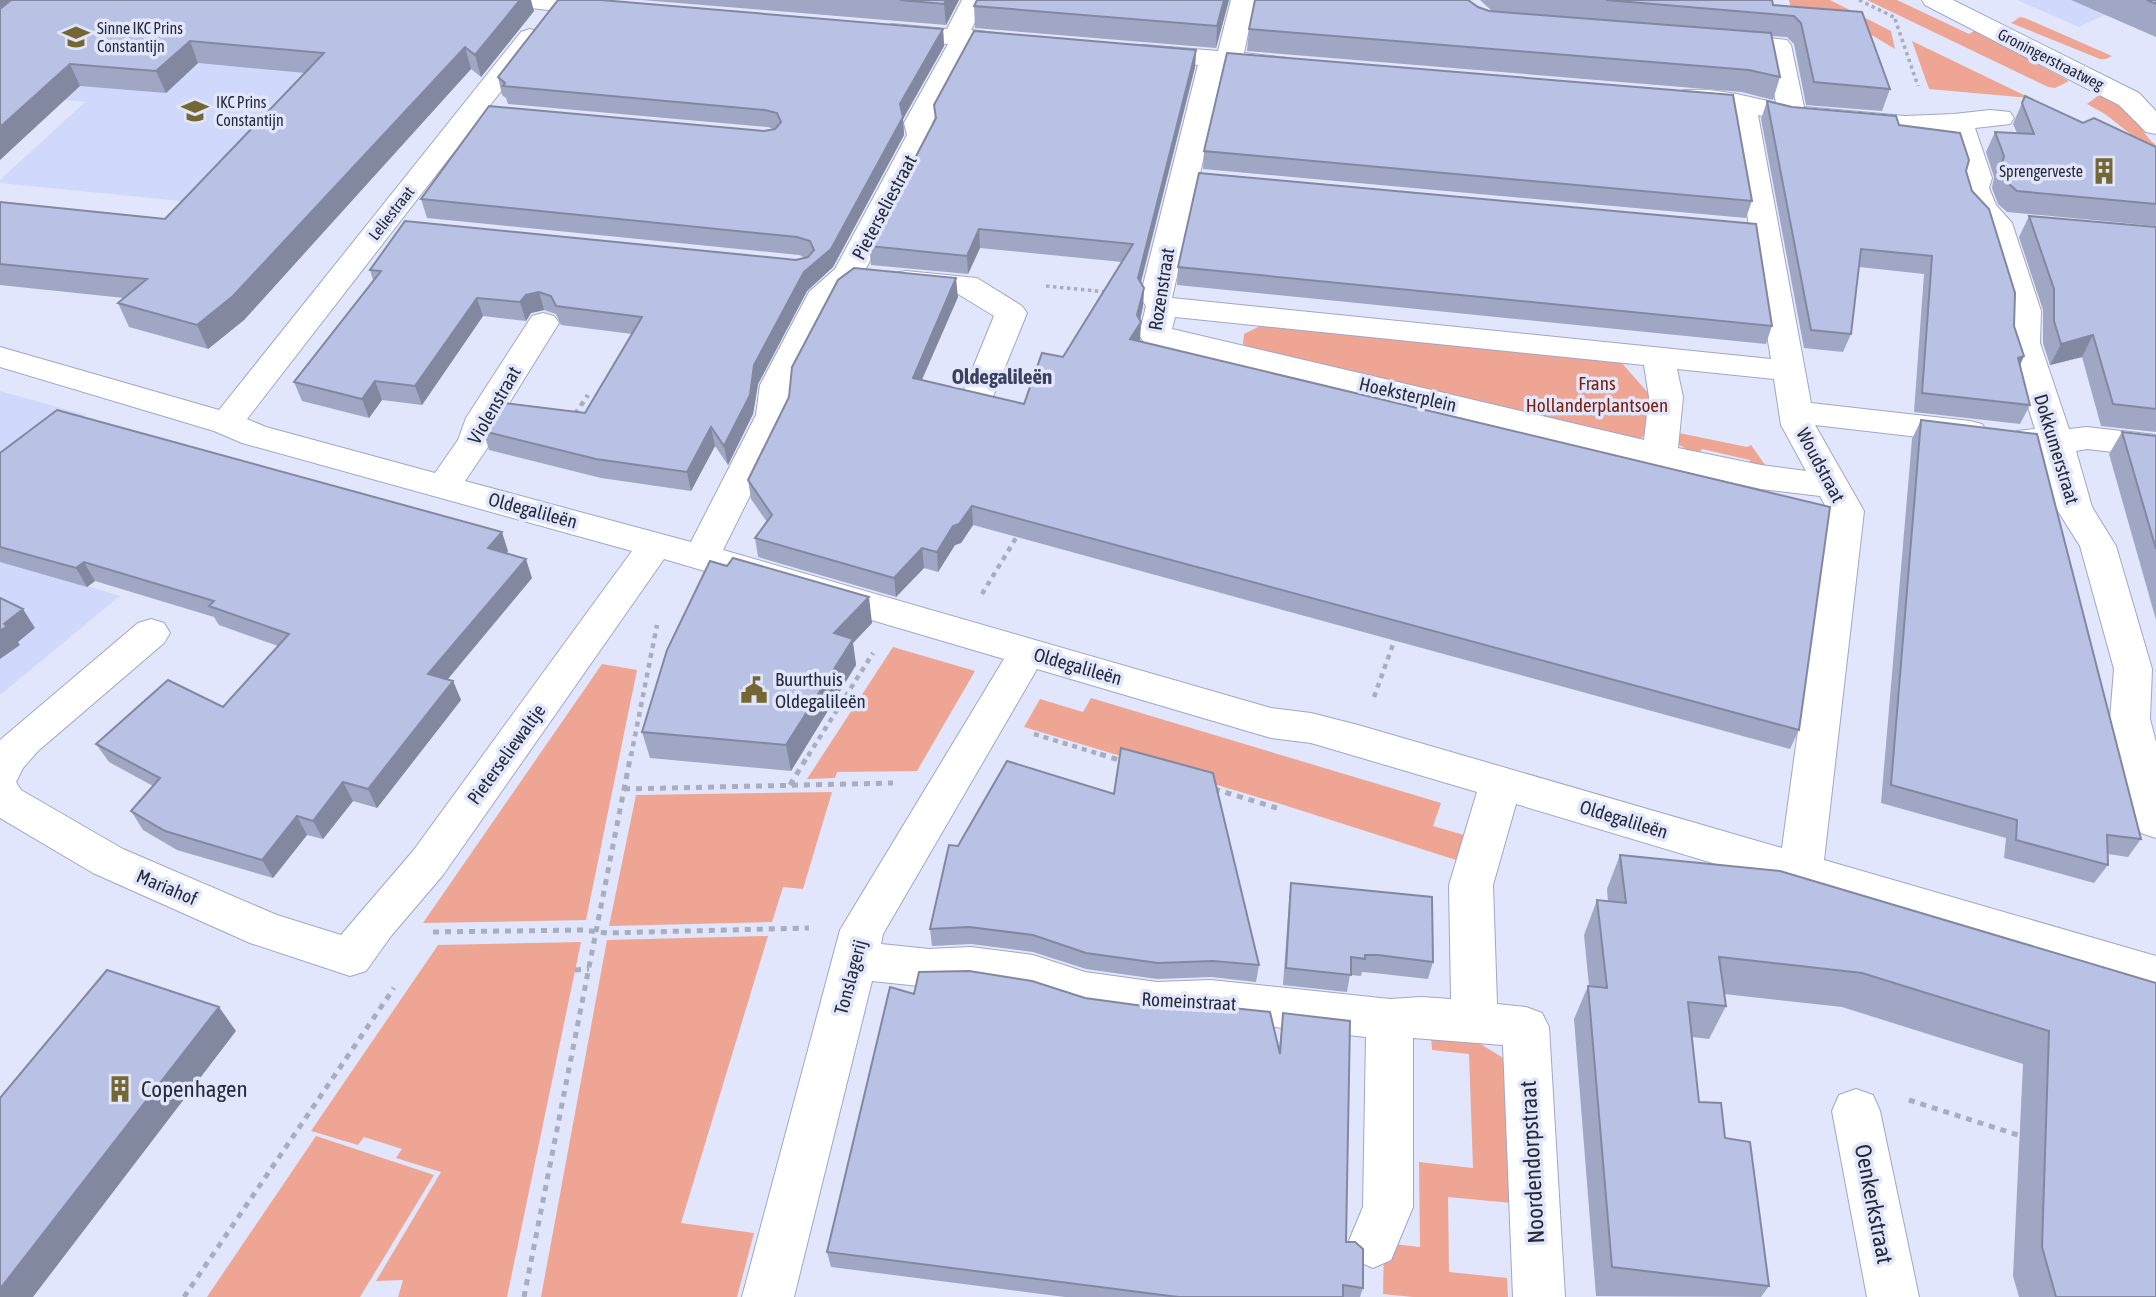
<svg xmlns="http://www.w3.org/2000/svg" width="2156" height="1297" viewBox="0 0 2156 1297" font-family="'Asap Condensed',sans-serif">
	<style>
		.built { fill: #d0d9fb }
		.green { fill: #eea593 }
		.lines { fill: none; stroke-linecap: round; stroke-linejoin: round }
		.minor-casing { stroke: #9fa7c9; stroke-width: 2 }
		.major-casing { stroke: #9fa7c9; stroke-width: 2 }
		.path-far2 { stroke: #a8adc0; stroke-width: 3.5; stroke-dasharray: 3.5 3.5; stroke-linecap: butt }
		.path-far1 { stroke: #a8adc0; stroke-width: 4.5; stroke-dasharray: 5 5; stroke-linecap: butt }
		.path { stroke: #a8adc0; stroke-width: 5; stroke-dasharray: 6 6; stroke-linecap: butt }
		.minor { fill: #fff; fill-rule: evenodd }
		.major { fill: #fff; fill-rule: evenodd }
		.wall { fill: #9fa7c5 }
		.shaded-wall { fill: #8288a0 }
		.building { fill: #b9c2e5; stroke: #8288a0; stroke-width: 2 }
		.labels { text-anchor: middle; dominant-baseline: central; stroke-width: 7; stroke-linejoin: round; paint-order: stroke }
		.far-poi-label { font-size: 16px; fill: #272a38; stroke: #e1e6fc; text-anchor: start }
		.far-street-label { font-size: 16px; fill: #272a38; stroke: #e1e6fc }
		.street-label { font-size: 19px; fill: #272a38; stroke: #e1e6fc }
		.park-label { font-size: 19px; fill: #7b210b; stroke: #e1e6fc }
		.poi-label { font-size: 19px; fill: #272a38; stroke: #e1e6fc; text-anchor: start }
		.neighbourhood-label { font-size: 21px; font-weight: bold; fill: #3a405d; stroke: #e1e6fc }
		.near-poi-label { font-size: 23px; fill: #272a38; stroke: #e1e6fc; text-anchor: start }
		.near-street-label { font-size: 23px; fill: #272a38; stroke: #e1e6fc }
	</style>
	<rect width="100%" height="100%" fill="#e1e6fc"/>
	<path class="built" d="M86 0H281L354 67 211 204 0 183V180L85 102 0 94V83Z
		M2017 0H2136L2079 27Z
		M0 391 86 415 0 481Z
		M0 559 120 596 0 695Z"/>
	<path class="green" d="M1789 0H1830L1891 31 1895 49 1870 34 1796 29Z
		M1867 0H1897L1969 34 1976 30 2069 81 2055 88 2048 87Z
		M2020 17 2025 18 2112 56 2106 59H2100L2011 23Z
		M1912 41 2030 98 1929 89Z
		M2099 95C2112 101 2125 106 2134 117 2142 127 2145 137 2156 145V154L2105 114 2087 104Z
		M1264 324 1620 361 1649 394 1647 429 1643 437 1637 440 1249 349 1243 344 1244 334Z
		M1679 433 1747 447 1751 445 1768 469 1750 464V460L1702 449 1697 456 1678 444Z
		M893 647 975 671 917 771 837 772 835 778 807 779Z
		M602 664 637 670 586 920 423 923Z
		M1091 698 1441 803 1433 826 1464 835 1456 860 1284 805 1024 727 1040 699 1083 712Z
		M832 792 803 889 783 887 772 922 609 926 636 795Z
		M768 936 681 1223 754 1233 737 1297H541L607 940Z
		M581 942 507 1297H398L403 1280 376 1281 441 1172 396 1158 402 1149 364 1137 358 1145 311 1131 438 945Z
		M1431 1036 1474 1040 1505 1059 1512 1203 1448 1197 1449 1272 1507 1278 1508 1297H1413L1383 1294 1384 1243 1420 1247 1419 1162 1473 1168 1469 1054 1432 1050Z
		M316 1136 434 1175 360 1297H207Z"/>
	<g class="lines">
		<defs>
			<path id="minor" d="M509 0H600L614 3 618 8 614 13 605 16 521 7 512 5Z
				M962 0H986L971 30 1029 37 1033 42 1029 47 1020 50 973 46 932 123 935 135 863 274 838 297 792 385 790 415 723 550 1271 708 1311 713 1358 725 1782 848 1828 511 1820 496 1761 489 1660 466 1144 342 1139 335 1146 306 1140 297 1198 65 1134 59 1130 53 1134 47 1143 45 1218 51 1231 0H1255L1244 53 1287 58 1291 64 1287 70 1278 72 1224 67 1172 298 1771 359 1730 110 1674 104 1671 98 1674 92C1706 85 1746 96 1776 103L1766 52 1713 45 1709 40 1713 35 1722 32 1787 40 1791 45 1804 107 1905 116 1954 114 1990 110 2010 112 2014 118 2010 124 1975 128 1992 178 1989 188 1996 205 2012 223 2041 311 2040 343 2069 429 2087 427 2156 435V457L2087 449 2076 451 2092 507 2116 546 2152 669 2150 719 2156 742V838L2141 833 2135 821 2110 719 2114 669 2080 546 2056 508 2041 451 2017 447 2012 439 2017 431 2035 429 2008 343 2009 311 1983 226 1967 208 1961 188 1964 178 1949 131 1905 132 1786 122 1758 115 1811 403 1970 421 1982 424 1987 432 1982 440 1970 443 1815 425 1864 511 1824 860 2156 956V996L1516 804 1493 885 1497 1004 1526 1007 1542 1013 1549 1027 1565 1297H1513L1503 1045 1413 1038V1207L1391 1260 1373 1268 1355 1260 1348 1243 1363 1207 1366 1037 1211 1020 1157 1022 1085 1012 1033 995 971 985 929 987 872 981 794 1297H742L840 930 1004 659 664 559 443 875 391 936 366 971 350 976 250 943 93 873 0 818V740L138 623 151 619 164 623 170 633 164 643 38 751 23 768 16 782 21 790 123 849 277 915 341 935 413 851 632 551 242 443 214 431 0 367V347L219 410 521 32 530 29 539 32 543 37 539 42 247 419 266 427 435 473 458 440 466 418 532 316 543 313 554 316 559 323 500 418 492 441 465 481 691 542 756 415 760 385 809 292 835 269 907 135 904 123 948 44 892 40 883 37 879 32 883 27 892 24 947 29ZM1175 317 1644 365 1649 397 1644 440 1172 329ZM1677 369 1774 379 1781 425 1806 471 1761 465 1678 448 1683 397ZM1037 669 1271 738 1311 743 1477 792 1449 885 1451 999 1421 997 1390 999 1211 980 1157 982 1085 972 1033 955 971 947 929 949 881 944 883 934Z
				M906 271 977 278 1022 306 1027 313 990 404 978 407 966 404 961 397 994 316 958 294 895 287 891 280 895 273Z
				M1856 1089 1873 1095 1880 1111 1919 1297H1867L1832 1111 1839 1095Z"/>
			<path id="major" d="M1922 0H1953L2139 93 2156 111V134L2146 132 2119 105 1925 5Z"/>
		</defs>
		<use href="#minor" class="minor-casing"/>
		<use href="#major" class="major-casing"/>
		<path class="path-far2" d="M1859 0 1896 18
			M1895 19 1918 86
			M1046 286 1107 292"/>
		<path class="path-far1" d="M575 414 588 395
			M982 594 1019 533
			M1374 697 1396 636
			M1034 734 1106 756
			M631 756 657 625
			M808 756 873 653"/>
		<path class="path" d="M1100 754 1122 761
			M790 785 809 754
			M624 789 893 783
			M1214 789 1277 808
			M433 932 583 930 607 933 809 928
			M575 970 589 969
			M1909 1100 2024 1137
			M184 1297 394 988
			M524 1297 631 754"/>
		<use href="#minor" class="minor"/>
		<use href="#major" class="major"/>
	</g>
	<path class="wall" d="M0 0 534 11 481 77 471 69 244 320 208 349 129 327 118 303 124 298 0 285V202L165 219 305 73 198 63 166 93 80 86 10 1Z
		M642 0H959L946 25Z
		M977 0H1229L1216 48 975 28 974 6Z
		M1480 0H1772L1773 5 1862 12 1890 89 1882 111 1806 105 1794 44 1787 37 1771 36 1780 77 1773 100 1742 92 1247 51 1249 29 1478 7 1492 11Z
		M2071 0H2156V37Z
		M943 29 944 46 903 119 904 135 833 267 807 291 758 384 753 414 728 465 715 446 691 491 601 478 489 450 483 431 585 413 632 334 561 325 556 314 544 310 531 313 526 321 483 316 422 405 382 400 369 418 302 401 294 382 373 280 370 270 796 260 806 258 799 255 427 218 421 199 773 129 768 127 508 104 506 98 502 95 498 77Z
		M1196 50 1195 67 1141 283 1144 288 1143 306 1140 321V341L1799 730 1790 749 973 525 961 543 955 545 938 572 924 568 896 597 758 557 755 538 767 522 751 499 748 480 958 297 922 380 1024 404 1063 357 1122 262 980 248 968 274 871 265 869 246 935 121 934 105Z
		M2025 96 2083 123 2156 147V226L2007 212 1998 204 1992 188 1994 177 1986 152 1995 132 2017 133 2013 124Z
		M1767 101 1792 107 1899 125 1966 171 2024 356 2020 366 2030 405 2020 424 1914 412 1924 274 1859 267 1851 334 1843 352 1804 348 1761 119Z
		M1204 151 1752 201 1746 218 1203 169Z
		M2029 216 2156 227V432L2101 426 2082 357 2050 365 2043 343V310L2019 237Z
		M1178 267 1772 326 1766 344 1177 285Z
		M1921 420 2141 839 2128 857 2108 854V865L2094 883 2004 858 2006 838 1881 803 1912 439Z
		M2122 432 2156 436V620L2109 454Z
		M0 453 508 551 506 553 532 578 448 679 453 681 461 700 377 808 353 801 323 839 307 835 273 878 177 850 143 830 131 811 153 786 109 762 96 744 223 707 278 646 219 625 214 617 95 581 87 587 0 562Z
		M872 623 853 643 856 665 791 771 650 758 642 732Z
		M1114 794 1259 965 1256 982 1211 977 1157 979 1086 969 1033 952 971 944 932 946 930 929 958 846Z
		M1620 855 2156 983V1297H2019L2013 1276 2023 1064 1842 1007 1724 994 1726 1006 1709 1039 1692 1037 1699 1102 1725 1138 1769 1286 1761 1297 1596 1296 1574 1019 1588 986H1589L1584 935 1597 900 1608 901 1607 889Z
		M1291 883 1433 962 1428 979 1374 973 1362 972 1361 976 1350 975 1347 992 1283 985 1289 901Z
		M914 994 1085 998 1279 1048 1283 1013 1346 1242 1363 1288 1360 1297H1065L831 1267 827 1252Z"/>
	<path class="shaded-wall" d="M0 0H11L0 8Z
		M520 0H531L534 11 481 77 475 55Z
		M946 0H959L946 25 944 4Z
		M1224 0H1229L1216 48 1217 26Z
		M943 29 944 46 903 119 904 135 833 267 807 291 758 384 753 414 728 465 724 446 754 365 804 272Z
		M190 41 198 63 166 93 156 71Z
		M465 47 471 69 244 320 208 349 197 325Z
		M1196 50 1195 67 1137 296 1138 278Z
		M70 64 80 86 0 160V127Z
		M979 229 980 248 968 274 967 256Z
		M956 278 958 297 914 397 913 378Z
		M1144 288 1143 306 1139 325 1141 322 1140 341 1129 358 1130 339Z
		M539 292 544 310 531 313 526 321 520 302 526 295Z
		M477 298 483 316 422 405 415 386Z
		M2093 335 2082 357 2050 365 2061 344Z
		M2024 356 2015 374 2018 358Z
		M375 381 382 400 369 418 362 399Z
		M711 427 715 446 691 491 687 472Z
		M972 506 973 525 961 543 955 545 938 572 937 552 953 526Z
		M502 532 508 551 495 567 488 548Z
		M922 548 924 568 896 597 894 578Z
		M526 559 532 578 436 693 428 674Z
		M84 562 95 581 87 587 76 568Z
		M869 597 872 623 853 643 856 665 791 771 786 745 834 633Z
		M23 609 35 628 18 642 20 645 0 659V631L4 624Z
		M453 681 461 700 377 808 368 789Z
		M343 782 353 801 323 839 313 821Z
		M297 816 307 835 273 878 262 860Z
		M219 1007 236 1031 33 1297H0V1289Z"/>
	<path class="building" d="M11 0H520L475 55 465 47 233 296 197 325 118 303 147 279 0 264V202L165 219 324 53 190 41 156 71 70 64 0 127V9Z
		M558 0H601L943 29 900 104 903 117 831 249 804 272 754 365 750 395 724 446 711 427 687 472 596 459 483 431 496 402 585 413 642 317 556 306 551 296 539 292 526 295 520 302 477 298 415 386 375 381 362 399 294 382 381 271 370 270 405 221 796 260 808 257 814 250 810 241 797 237 421 199 489 106 764 131 775 129 781 122 777 113 765 110 503 86 505 83 498 77Z
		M900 0H946L944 4Z
		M977 0H1224L1217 26 974 6Z
		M1255 0H1468L1478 7 1489 11 1771 33 1780 77 1749 70 1249 29Z
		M1606 0H1772L1773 5 1862 12 1890 89 1814 82 1801 23 1794 16Z
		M2147 0H2156V4Z
		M974 31 1196 50 1138 278 1144 288 1137 315 1141 322 1130 339 1830 507 1799 730 972 506 959 524 953 526 937 552 922 548 894 578 755 538 772 515 748 480 789 397 792 367 838 280 854 268 956 278 913 378 1024 404 1042 353 1063 357 1133 244 979 229 967 256 869 246 936 118 934 105Z
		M1227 53 1733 95 1752 201 1204 151Z
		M2025 96 2083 123 2094 118 2156 147V204L2017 191 2008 183 2001 167 2004 156 1995 132 2034 134 2022 103Z
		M1767 101 1792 107 1896 116 1899 125 1960 133 1969 160 1966 171 1972 191 1989 209 2015 293 2014 326 2024 356 2018 358 2030 405 1922 393 1932 256 1861 249 1851 334 1811 330Z
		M1199 173 1756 224 1772 326 1178 267Z
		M2029 216 2156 227V409L2113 404 2093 335 2061 344 2054 321V289Z
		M57 410 502 532 488 548 526 559 428 674 453 681 368 789 343 782 313 821 297 816 262 860 165 831 131 811 160 778 96 744 168 680 223 707 289 634 209 606 214 601 84 562 76 568 0 547V453Z
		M1921 420 2037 434 2141 839 2107 835 2108 865 2016 840 2017 820 1891 785Z
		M2122 432 2156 436V549Z
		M733 558 869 597 834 633 853 639 786 745 642 732 667 650 710 561 727 566Z
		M0 598 23 609 4 624 7 626 0 631Z
		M1121 748 1213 773 1259 965 1213 961 1158 963 1086 953 1033 935 969 927 930 929 949 845 958 846 1007 761 1114 794Z
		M1620 855 1780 871 2156 983V1297H2056L2042 1247 2049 1031 1862 973 1719 957 1726 1006 1688 1002 1699 1102 1721 1103 1725 1138 1750 1142 1769 1286 1612 1267 1588 986 1607 988 1597 900 1626 903Z
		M1291 883 1432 897 1433 962 1378 955H1365V959L1351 957V975L1286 968Z
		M107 970 219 1007 0 1289V1098Z
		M969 971 1032 981 1085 998 1158 1008 1213 1006 1270 1012 1280 1054 1283 1013 1350 1021 1346 1242H1355L1363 1249V1288L1343 1285V1297H1178L827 1252 890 987 914 994 919 972Z"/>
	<defs>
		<symbol id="school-bare" viewBox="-9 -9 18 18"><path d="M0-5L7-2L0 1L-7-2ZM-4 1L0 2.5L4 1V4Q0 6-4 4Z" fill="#756734" stroke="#e1e6fc" stroke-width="2.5" paint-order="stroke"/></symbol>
		<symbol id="building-bare" viewBox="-9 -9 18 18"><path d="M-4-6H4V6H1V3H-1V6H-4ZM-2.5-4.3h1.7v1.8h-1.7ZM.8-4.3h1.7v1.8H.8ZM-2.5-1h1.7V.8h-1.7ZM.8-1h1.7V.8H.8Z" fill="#756734" stroke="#e1e6fc" stroke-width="2.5" paint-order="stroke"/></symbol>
		<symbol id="civic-bare" viewBox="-9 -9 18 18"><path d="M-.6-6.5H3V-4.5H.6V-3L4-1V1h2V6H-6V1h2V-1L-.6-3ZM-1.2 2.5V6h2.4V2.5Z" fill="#756734" stroke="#e1e6fc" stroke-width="2.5" paint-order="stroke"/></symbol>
	</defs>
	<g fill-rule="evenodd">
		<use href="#school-bare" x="57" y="18" width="38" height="38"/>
		<use href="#school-bare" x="176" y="92" width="38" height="38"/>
		<use href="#building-bare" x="2085" y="152" width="38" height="38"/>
		<use href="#civic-bare" x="735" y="671" width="38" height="38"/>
		<use href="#building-bare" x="101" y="1070" width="38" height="38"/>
	</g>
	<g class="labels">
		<g class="far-poi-label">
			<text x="97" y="28">Sinne IKC Prins<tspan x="97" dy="18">Constantijn</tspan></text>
			<text x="216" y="102">IKC Prins<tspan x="216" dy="18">Constantijn</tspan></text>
			<text x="2083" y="171" text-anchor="end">Sprengerveste</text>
		</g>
		<g class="far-street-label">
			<text transform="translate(2051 59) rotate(27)">Groningerstraatweg</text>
			<text transform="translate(391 213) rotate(-52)">Leliestraat</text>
		</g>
		<g class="street-label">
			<text transform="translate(884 207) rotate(-62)">Pieterseliestraat</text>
			<text transform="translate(1161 289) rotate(-81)">Rozenstraat</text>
			<text transform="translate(1408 394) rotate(13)">Hoeksterplein</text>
			<text transform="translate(494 405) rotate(-60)">Violenstraat</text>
			<text transform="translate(2057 449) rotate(73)">Dokkumerstraat</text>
			<text transform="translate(1821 465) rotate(62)">Woudstraat</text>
			<text transform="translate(533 510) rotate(15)">Oldegalileën</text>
			<text transform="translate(1078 666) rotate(16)">Oldegalileën</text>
			<text transform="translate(506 754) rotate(-54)">Pieterseliewaltje</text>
			<text transform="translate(1624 819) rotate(17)">Oldegalileën</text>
			<text transform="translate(167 887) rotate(23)">Mariahof</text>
			<text transform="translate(850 977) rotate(-75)">Tonslagerij</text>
			<text transform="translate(1189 1001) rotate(3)">Romeinstraat</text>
		</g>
		<g class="park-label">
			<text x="1597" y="383">Frans<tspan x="1597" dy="22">Hollanderplantsoen</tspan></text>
		</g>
		<g class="poi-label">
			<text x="775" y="679">Buurthuis<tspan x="775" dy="22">Oldegalileën</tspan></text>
		</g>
		<g class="neighbourhood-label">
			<text x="1002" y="376">Oldegalileën</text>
		</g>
		<g class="near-poi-label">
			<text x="141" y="1089">Copenhagen</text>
		</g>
		<g class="near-street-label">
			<text transform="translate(1532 1162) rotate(-93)">Noordendorpstraat</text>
			<text transform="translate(1874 1204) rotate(79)">Oenkerkstraat</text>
		</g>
	</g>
</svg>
